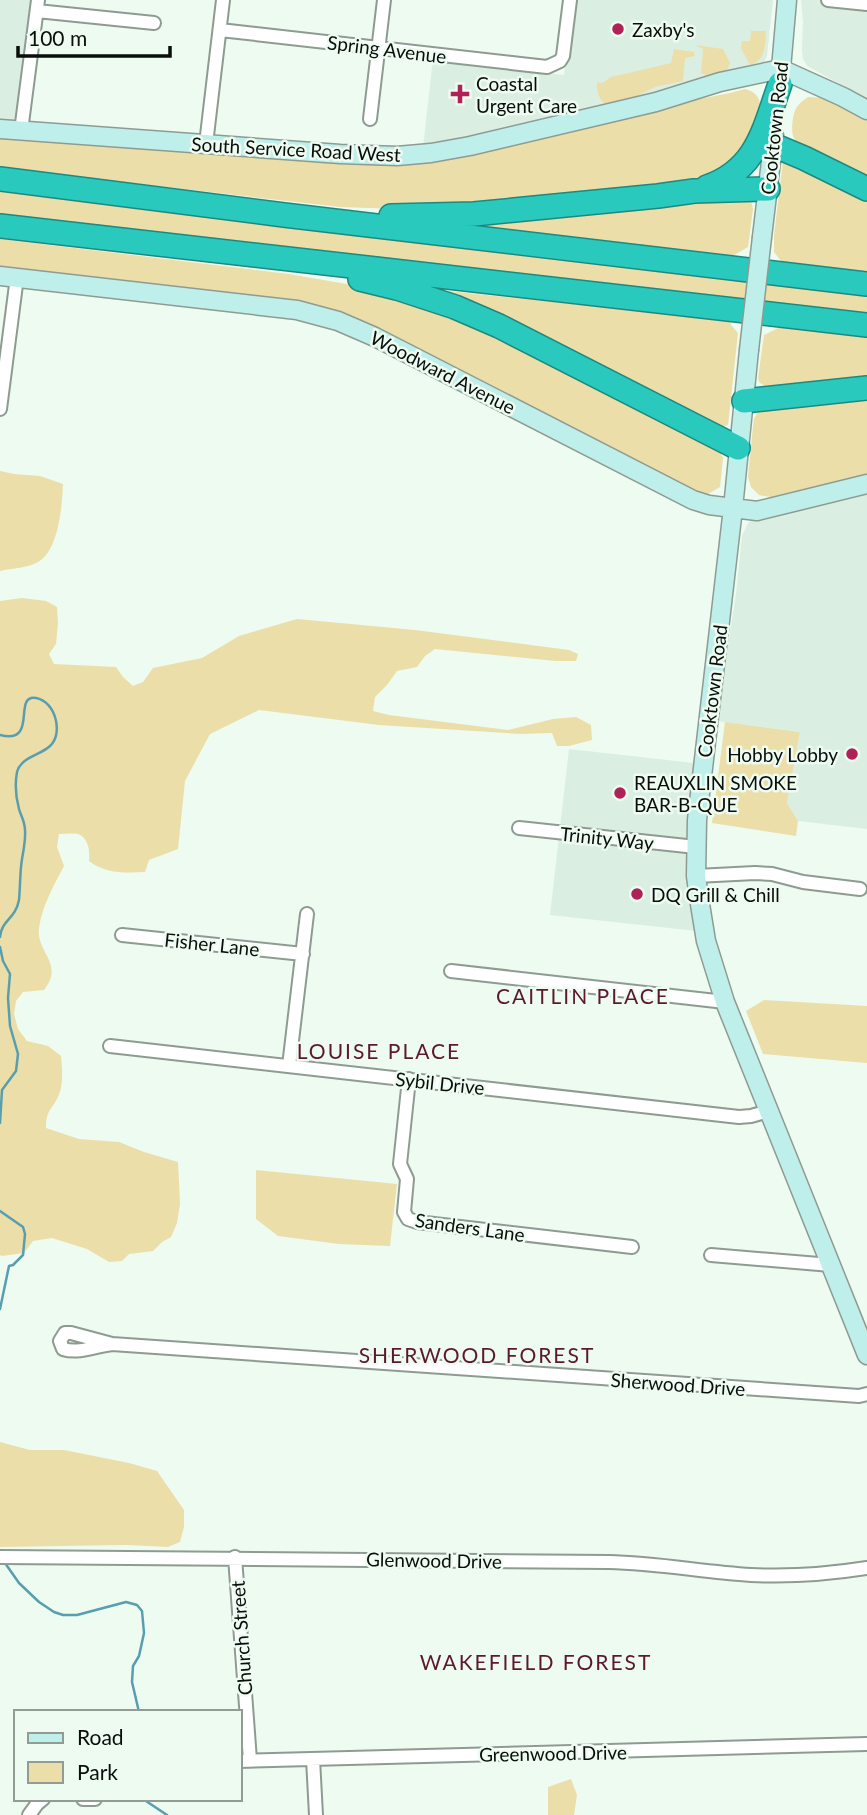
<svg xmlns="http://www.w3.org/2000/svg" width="867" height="1815" viewBox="0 0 867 1815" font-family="Lato,sans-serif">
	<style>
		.built { fill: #daefe1 }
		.green { fill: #ecdea9 }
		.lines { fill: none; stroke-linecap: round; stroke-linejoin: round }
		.stream { stroke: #589eaf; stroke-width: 2.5 }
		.street-casing { stroke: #8e9b92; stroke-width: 16 }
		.secondary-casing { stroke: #8e9b92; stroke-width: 21 }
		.highway-casing { stroke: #1e887f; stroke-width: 26 }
		.street { stroke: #fff; stroke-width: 12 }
		.secondary { stroke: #bfefeb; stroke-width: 18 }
		.highway { stroke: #29c9bd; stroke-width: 23 }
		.secondary-bridge-casing { stroke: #8e9b92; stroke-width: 21; stroke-linecap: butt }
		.secondary-bridge { stroke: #bfefeb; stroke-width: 18 }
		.poi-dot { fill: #b02157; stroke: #edfbf1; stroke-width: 2.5 }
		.labels { text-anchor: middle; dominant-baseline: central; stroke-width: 5; stroke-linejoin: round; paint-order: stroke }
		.poi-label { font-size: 19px; fill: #0a0e0b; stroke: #edfbf1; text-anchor: start }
		.street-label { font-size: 19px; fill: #0a0e0b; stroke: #edfbf1 }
		.neighbourhood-label { font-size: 21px; letter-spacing: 2px; fill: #5c182e; stroke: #edfbf1 }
	</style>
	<rect width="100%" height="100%" fill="#edfbf1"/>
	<path class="built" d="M0 0H33L19 114 12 122 0 124Z
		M573 0H773L767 56 763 64 753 70 510 132 423 147 433 59 564 75Z
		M801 0H867V99L807 66 803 59 802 50 803 22Z
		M867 489V829L798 821 787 803 800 732 716 721 736 594 742 536 748 523 754 518Z
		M569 749 694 763 688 820 687 866 690 902 696 931 550 915Z"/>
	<path class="green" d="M751 31H766C765 46 766 60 750 65L741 48 742 41H750Z
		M695 45 723 49 730 63 727 70 707 76 701 73 703 49Z
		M674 49 694 52 695 56 685 58 683 81 655 87 623 103 609 107C599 100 597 94 597 82L602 83 611 77 671 63Z
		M745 89C780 97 746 147 737 166L689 183 462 207 397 209 340 207 0 168V135L376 162 730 93Z
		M808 97 825 98 867 117V181C851 172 804 153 795 140 791 134 792 125 793 118 795 107 799 103 808 97Z
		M783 161 867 194V274L781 264V261L774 252V235Z
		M0 191 867 292V319L0 216Z
		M751 200 753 209 748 247 729 258 449 226 653 201Z
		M0 239 289 274 375 289 451 313 718 448 723 458 720 487 708 494 699 495 363 327 0 270Z
		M428 289 730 320 731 325 738 333 728 425 721 427Z
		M782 326 867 336V384L770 390 759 382 758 378 764 335Z
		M867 395V480L781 499 759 495 751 487 748 477 753 426 754 419 759 410Z
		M0 471 14 474 40 476 63 484C62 506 59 550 38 562 28 568 12 568 0 571Z
		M22 598 46 601 57 607 58 623 56 644 49 654 54 664 116 667 123 677 133 686 143 682 153 668 202 658 239 636 297 619 415 630 569 650 578 654 576 661H556L435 649 425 656 417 667 397 671 387 685 375 697 373 711 389 715 508 730 553 719 576 717 591 725 592 740 569 746H557L552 733 520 734 379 725 259 710 210 734 185 781 178 849 149 860 145 872C126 873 105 874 89 861 90 852 89 838 78 834 73 833 64 834 59 834L57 847 64 866C54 885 42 906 39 928 36 953 65 963 44 990L23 992 16 1001 14 1014 18 1029 27 1041 48 1046 61 1056C62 1069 64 1084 58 1097 51 1111 46 1110 46 1128L79 1139 119 1142 144 1152 178 1162 180 1204 177 1223 171 1237 162 1242 153 1251 129 1254 122 1261 109 1262 87 1249 52 1238 33 1241 24 1253 2 1256 0 1255V601Z
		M725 722 800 732 787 803 798 821 796 836 712 823Z
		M764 1000 867 1006V1063L763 1054 746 1011Z
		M256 1170 397 1184 390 1246 339 1244 278 1236 256 1219Z
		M0 1442 30 1450H64L129 1463 157 1471 184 1510V1527L180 1542 168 1547 127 1545 0 1547Z
		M571 1779 577 1795 574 1815H548V1787Z"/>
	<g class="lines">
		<path class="stream" d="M0 735C39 745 12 694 36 698 55 701 64 733 50 746 41 755 21 757 17 772 15 783 16 798 19 809 21 816 25 822 25 830 26 843 22 855 21 867 20 878 20 889 19 900 15 920 2 919 0 937
			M0 947 3 961 10 974 8 998 10 1026 18 1054 16 1071 2 1090 0 1123
			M0 1211 23 1227 25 1234 23 1255 13 1265 9 1266 0 1309
			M5 1563 19 1583 39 1602 54 1612 63 1615H77L126 1602 137 1605 142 1611 144 1633 139 1656 133 1666 132 1682 139 1712
			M143 1799 167 1815"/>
		<defs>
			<path id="street" d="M828 0 867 4
				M37 11 154 23
				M220 30 547 67 560 61 563 56 570 0
				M370 119 384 0
				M21 131 38 0
				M206 144 223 0
				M0 409 17 277
				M519 828 696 847
				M696 876 755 873 772 874 803 882 860 889
				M122 935 303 954
				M451 971 725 1002
				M110 1046 739 1117 751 1116 769 1111
				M289 1066 307 914
				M409 1079 400 1164 407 1179 404 1212 408 1219 417 1222 632 1247
				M711 1255 831 1265
				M112 1344C96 1346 79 1354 63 1349L60 1341 65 1333H71L112 1344 859 1396 867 1394
				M0 1557C203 1557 406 1559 609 1562 657 1563 703 1572 751 1575 790 1577 829 1574 867 1568
				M235 1557 250 1760
				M313 1759 316 1815
				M240 1761 867 1744
				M83 1799H95
				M29 1815 37 1804 43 1799"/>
			<path id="secondary" d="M780 80 787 0
				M0 129 340 154 397 156 431 153 470 146 656 102 720 82 781 69 843 97 867 110
				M762 237 774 136
				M0 276 297 310 338 321 375 337 693 500 709 505 757 511 867 484
				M749 350 733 508 697 820 696 876 699 898 706 941 725 1002 867 1355"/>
			<path id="highway" d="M773 145 804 158 867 189
				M0 179 284 215 867 284
				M707 187C757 170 764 129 780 84
				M391 216 474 214 658 196 694 191 768 189
				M0 226 867 325
				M360 279 397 288 455 307 499 326 738 448
				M744 401 867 388"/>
		</defs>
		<use href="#street" class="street-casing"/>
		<use href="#secondary" class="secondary-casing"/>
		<use href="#highway" class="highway-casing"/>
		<use href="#street" class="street"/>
		<use href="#secondary" class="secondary"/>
		<use href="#highway" class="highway"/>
		<defs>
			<path id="secondary-bridge" d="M749 350 762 237"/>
		</defs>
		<use href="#secondary-bridge" class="secondary-bridge-casing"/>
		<use href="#secondary-bridge" class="secondary-bridge"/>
	</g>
	<g class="poi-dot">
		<circle cx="618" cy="29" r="7"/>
		<path d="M456.5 83.5h7v7h7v7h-7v7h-7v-7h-7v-7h7z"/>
		<circle cx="852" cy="754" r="7"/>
		<circle cx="620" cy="793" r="7"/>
		<circle cx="637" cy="894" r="7"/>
	</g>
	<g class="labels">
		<g class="poi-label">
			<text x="632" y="29">Zaxby's</text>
			<text x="476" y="83">Coastal<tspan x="476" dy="22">Urgent Care</tspan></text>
			<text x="838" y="754" text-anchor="end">Hobby Lobby</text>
			<text x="634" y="782">REAUXLIN SMOKE<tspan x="634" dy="22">BAR-B-QUE</tspan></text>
			<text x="651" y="894">DQ Grill &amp; Chill</text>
		</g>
		<g class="street-label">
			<text transform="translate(387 49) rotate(7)">Spring Avenue</text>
			<text transform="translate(774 128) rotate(-84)">Cooktown Road</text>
			<text transform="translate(296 149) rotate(3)">South Service Road West</text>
			<text transform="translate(443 372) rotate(27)">Woodward Avenue</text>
			<text transform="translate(712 691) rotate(-83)">Cooktown Road</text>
			<text transform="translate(607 838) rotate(6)">Trinity Way</text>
			<text transform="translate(212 944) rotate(6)">Fisher Lane</text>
			<text transform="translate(440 1083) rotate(6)">Sybil Drive</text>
			<text transform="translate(470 1227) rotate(8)">Sanders Lane</text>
			<text transform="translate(678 1384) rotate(4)">Sherwood Drive</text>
			<text transform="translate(434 1560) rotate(1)">Glenwood Drive</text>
			<text transform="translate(241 1638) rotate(-94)">Church Street</text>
			<text transform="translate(553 1753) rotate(-1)">Greenwood Drive</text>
		</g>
		<g class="neighbourhood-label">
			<text x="583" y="995">CAITLIN PLACE</text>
			<text x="379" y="1050">LOUISE PLACE</text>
			<text x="477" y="1354">SHERWOOD FOREST</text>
			<text x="536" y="1661">WAKEFIELD FOREST</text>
		</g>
	</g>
	<rect x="14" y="1710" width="228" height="91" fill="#edfbf1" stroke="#929c95" stroke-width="2"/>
	<rect x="28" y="1733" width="35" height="10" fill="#bfefeb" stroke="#929c95" stroke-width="2"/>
	<text x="77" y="1745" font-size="21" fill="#0a0e0b">Road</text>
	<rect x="28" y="1762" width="35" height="21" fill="#ecdea9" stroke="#929c95" stroke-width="2"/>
	<text x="77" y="1780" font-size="21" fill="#0a0e0b">Park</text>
	<path d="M18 46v10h152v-10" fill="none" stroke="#0a0e0b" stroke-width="3.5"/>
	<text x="28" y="46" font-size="21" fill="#0a0e0b" stroke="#edfbf1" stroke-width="5" paint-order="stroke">100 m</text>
</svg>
